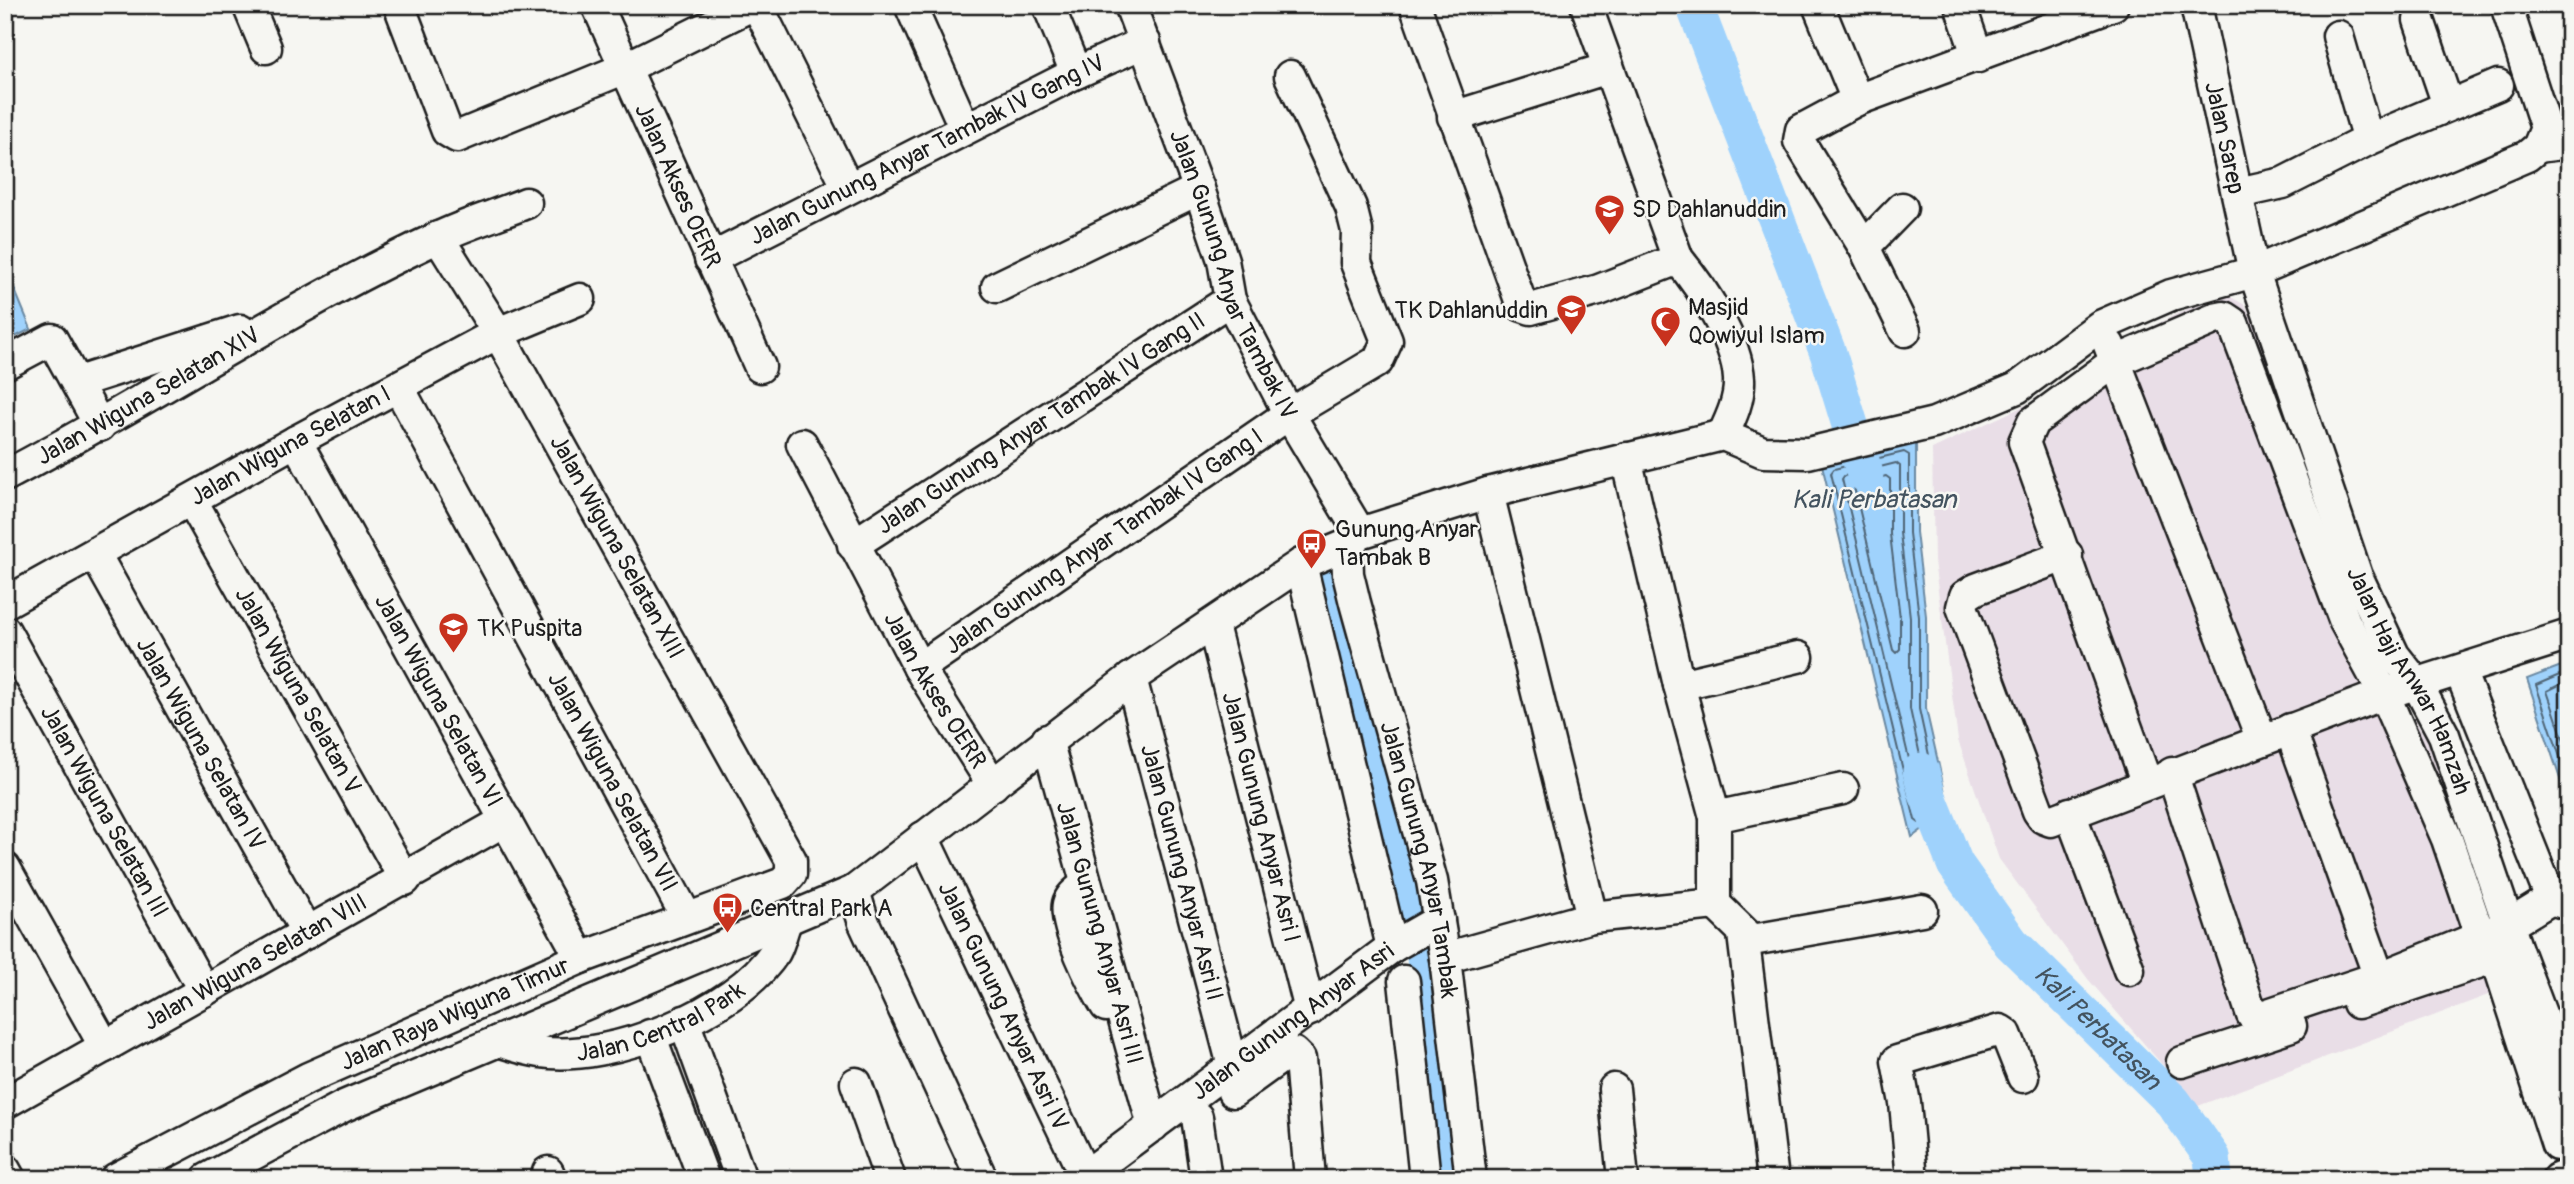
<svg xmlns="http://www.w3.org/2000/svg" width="2574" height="1184" viewBox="0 0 2574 1184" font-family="Pangolin,sans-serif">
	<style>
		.built { fill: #e9dee7 }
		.water { fill: #9fd2fc; stroke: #6b89a2; stroke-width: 2 }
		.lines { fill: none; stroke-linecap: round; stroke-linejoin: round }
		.shore { stroke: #506576; stroke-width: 2 }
		.river { stroke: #9fd2fc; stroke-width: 37 }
		.minor-casing { stroke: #1c1c1c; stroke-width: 35 }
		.minor { stroke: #f6f6f2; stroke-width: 30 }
		.labels { text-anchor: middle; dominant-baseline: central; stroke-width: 5; stroke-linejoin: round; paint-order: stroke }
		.street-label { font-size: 24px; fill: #1c1c1c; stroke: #f6f6f2 }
		.poi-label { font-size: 24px; fill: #1c1c1c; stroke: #f6f6f2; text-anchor: start }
		.water-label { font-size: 26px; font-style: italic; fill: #43535f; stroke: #f6f6f2 }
	</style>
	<rect width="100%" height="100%" fill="#f6f6f2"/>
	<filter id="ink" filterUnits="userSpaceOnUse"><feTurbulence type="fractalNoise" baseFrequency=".0143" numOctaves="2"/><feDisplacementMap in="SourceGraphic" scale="14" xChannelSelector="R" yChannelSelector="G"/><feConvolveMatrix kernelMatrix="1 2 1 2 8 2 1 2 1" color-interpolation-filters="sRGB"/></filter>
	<g filter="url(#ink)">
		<path class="built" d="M2229 296 2245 305 2266 347 2360 628 2433 750 2501 990 2198 1106 2088 979 1999 859 1958 740 1934 561 1932 449 2030 403 2100 353 2185 310Z
			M2569 995V1031L2557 999Z"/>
		<path class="water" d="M7 271 31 329 5 342V272Z
			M1916 442V532L1926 616V709L1949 810 1912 837 1822 465Z
			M2569 663V806L2527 679Z"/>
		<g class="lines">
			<path class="shore" d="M1904 452 1909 455V533L1919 617V709L1940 806 1919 823 1915 820 1831 473 1834 469Z
				M1896 463 1900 466V533L1910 617V709L1930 802 1924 808 1920 805 1842 479 1844 476Z
				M1886 476 1890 479V534L1900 618V649L1896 653 1893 650 1854 487 1857 483Z
				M2569 671 2536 685 2569 784
				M2569 680 2547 691 2569 756"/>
			<g class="river">
				<path d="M1694 5 1828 353 1865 474"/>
				<path d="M1319 567 1401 848 1425 957 1449 1179"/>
				<path id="s1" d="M1921 771 1927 794 1955 864 2011 943 2173 1102 2212 1157 2214 1179"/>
			</g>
			<defs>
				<g id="minor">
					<path d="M248 5 266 48"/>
					<path d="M399 5 447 131 457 137 623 69 752 5"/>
					<path id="s2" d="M597 5 760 367"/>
					<path d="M757 5 848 188"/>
					<path d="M910 5 965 129"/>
					<path d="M1048 5 1076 73"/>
					<path id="s3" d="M1130 5 1199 189 1223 260 1230 300 1289 414 1360 533"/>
					<path d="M1415 5 1522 306 1531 309 1599 290 1678 259"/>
					<path d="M1586 5 1678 259C1702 288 1737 340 1739 379 1740 399 1731 418 1723 435"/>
					<path d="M1818 5 1857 100"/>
					<path d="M1960 5 1978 57"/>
					<path id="s4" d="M2196 5 2254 272 2357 576 2394 655 2417 684 2444 735 2517 950 2569 1088"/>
					<path d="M2419 20 2448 105"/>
					<path d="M2338 36 2368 140"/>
					<path d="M1453 117 1608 68"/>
					<path d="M2538 147 2569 143"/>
					<path d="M2238 193 2283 183 2368 140 2498 85"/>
					<path d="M1864 247 1902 208"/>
					<path id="s5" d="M710 259 1076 73 1145 42"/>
					<path d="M997 287 1199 189"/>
					<path d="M1905 331 1864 247 1799 141 1801 130 1857 100 2113 5"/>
					<path d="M2109 345 2262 740"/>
					<path d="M5 364 52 339 100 426"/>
					<path d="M78 382 240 330"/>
					<path id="s6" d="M399 388 686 916"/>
					<path id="s7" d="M296 441 581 958"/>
					<path id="s8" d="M802 444 919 668 993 785"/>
					<path d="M1626 458 1679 685 1715 817V904"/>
					<path id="s9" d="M5 476C151 400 288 307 437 238 466 224 497 215 526 203"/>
					<path d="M1488 493 1592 917"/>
					<path id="s10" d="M192 501 405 880"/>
					<path id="s11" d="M853 545 1230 300"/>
					<path id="s12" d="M1347 545 1348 574 1355 603 1432 881 1445 958 1471 1179"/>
					<path id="s13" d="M95 554 307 933"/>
					<path d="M2067 555 1976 589 1965 596 1962 607 2038 811 2043 818 2051 821 2384 694 2569 635"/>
					<path id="s14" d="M5 603 296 441 498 333 580 299"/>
					<path id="s15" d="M1213 625 1310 1010"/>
					<path id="s16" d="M5 631 204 991"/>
					<path id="s17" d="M919 668 1289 414 1378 361 1387 341 1356 263 1357 231 1351 207 1290 76"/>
					<path d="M2460 671 2551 899 2569 905"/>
					<path id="s18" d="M1131 678 1233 1066"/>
					<path d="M1679 685 1798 657"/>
					<path id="s19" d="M1047 740 1153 1126"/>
					<path d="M2172 773 2252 1015 2256 1018 2379 977 2290 729"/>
					<path d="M2147 784 2024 442 2033 422 2116 361 2214 319 2224 317 2233 323 2345 622 2384 694 2447 839 2480 936"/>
					<path d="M2070 813 2129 970"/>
					<path d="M1715 817 1843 789"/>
					<path id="s20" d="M923 837 1085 1176"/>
					<path d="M5 868 105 1047"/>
					<path d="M1086 884C1079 890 1070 895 1068 904 1063 926 1094 986 1106 1006"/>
					<path d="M854 891 864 923 982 1179"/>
					<path d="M1743 934 1773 1179"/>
					<path d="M1392 947 1439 920"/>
					<path d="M2496 957 2557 1145H2569"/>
					<path d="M1445 958 1592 917 1715 904 1752 940 1922 910"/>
					<path d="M2393 972 2509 925 2551 899"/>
					<path d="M1404 981 1425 1179"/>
					<path d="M2358 1003 2517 950"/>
					<path d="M684 1021 741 1179"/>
					<path d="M650 1035 704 1179"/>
					<path id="s21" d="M498 1041C511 1045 526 1050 540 1052 610 1063 736 1012 775 952 780 943 782 931 786 922"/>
					<path d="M2182 1062 2291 1026"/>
					<path d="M856 1083 890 1179"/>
					<path d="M1614 1089 1623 1179"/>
					<path d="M1233 1092 1287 1053H1294L1300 1059 1310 1179"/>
					<path id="s22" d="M5 1103 506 820"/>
					<path d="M1197 1117 1206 1179"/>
					<path d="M5 1170 10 1179"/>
					<path d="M548 1172 551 1179"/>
					<path id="s23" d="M115 1179 308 1078 581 958 783 883 791 874V860L498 333 438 237"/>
					<path d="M207 1179 344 1106 854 891 1131 678 1301 564 1347 545 1360 533 1488 493 1723 435 1763 452 1808 453 1934 423 2017 388 2100 326 2171 295 2254 272 2527 156 2538 147 2546 128 2506 5"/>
					<path id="s24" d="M1081 1179 1392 947 1301 564"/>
					<path d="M1912 1179 1905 1103 1897 1061 2000 1030 2006 1034 2023 1077"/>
					<path d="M2557 1179 2569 1174"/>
				</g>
			</defs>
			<use href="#minor" class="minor-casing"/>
			<use href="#minor" class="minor"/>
		</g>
	</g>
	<defs>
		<symbol id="school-pin" viewBox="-11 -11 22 30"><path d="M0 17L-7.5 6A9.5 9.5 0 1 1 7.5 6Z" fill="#c8321e" stroke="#f6f6f2"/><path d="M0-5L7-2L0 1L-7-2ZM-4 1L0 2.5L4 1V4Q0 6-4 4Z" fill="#fff"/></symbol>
		<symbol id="mosque-pin" viewBox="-11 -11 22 30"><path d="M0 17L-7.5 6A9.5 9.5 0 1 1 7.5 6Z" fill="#c8321e" stroke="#f6f6f2"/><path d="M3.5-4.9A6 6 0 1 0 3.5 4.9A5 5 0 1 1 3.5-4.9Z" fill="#fff"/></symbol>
		<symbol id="bus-pin" viewBox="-11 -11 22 30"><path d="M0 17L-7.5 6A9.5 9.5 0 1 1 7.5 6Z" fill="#c8321e" stroke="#f6f6f2"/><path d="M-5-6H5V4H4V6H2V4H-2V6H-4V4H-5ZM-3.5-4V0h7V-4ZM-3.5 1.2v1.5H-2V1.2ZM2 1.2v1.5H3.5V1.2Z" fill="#fff"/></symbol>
	</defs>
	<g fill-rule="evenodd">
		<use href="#school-pin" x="1592" y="192" width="35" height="47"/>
		<use href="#school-pin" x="1554" y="292" width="35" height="47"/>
		<use href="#mosque-pin" x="1648" y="304" width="35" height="47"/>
		<use href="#bus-pin" x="1294" y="526" width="35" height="47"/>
		<use href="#school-pin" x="436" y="610" width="35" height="47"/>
		<use href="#bus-pin" x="710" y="890" width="35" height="47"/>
	</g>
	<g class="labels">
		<g class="street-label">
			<text stroke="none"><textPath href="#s4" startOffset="136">Jalan Sarep</textPath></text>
			<text stroke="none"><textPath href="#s5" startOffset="243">Jalan Gunung Anyar Tambak IV Gang IV</textPath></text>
			<text stroke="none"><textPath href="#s2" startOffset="198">Jalan Akses OERR</textPath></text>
			<text stroke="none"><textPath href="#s3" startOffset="289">Jalan Gunung Anyar Tambak IV</textPath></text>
			<text stroke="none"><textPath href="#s9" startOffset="164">Jalan Wiguna Selatan XIV</textPath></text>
			<text stroke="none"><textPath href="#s11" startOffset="224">Jalan Gunung Anyar Tambak IV Gang II</textPath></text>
			<text stroke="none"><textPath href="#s14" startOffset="326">Jalan Wiguna Selatan I</textPath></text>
			<text stroke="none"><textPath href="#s17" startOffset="224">Jalan Gunung Anyar Tambak IV Gang I</textPath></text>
			<text transform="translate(617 547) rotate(61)">Jalan Wiguna Selatan XIII</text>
			<text stroke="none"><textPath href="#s4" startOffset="712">Jalan Haji Anwar Hamzah</textPath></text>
			<text stroke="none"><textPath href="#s8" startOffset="280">Jalan Akses OERR</textPath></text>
			<text stroke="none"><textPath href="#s10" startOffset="217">Jalan Wiguna Selatan V</textPath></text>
			<text stroke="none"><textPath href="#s7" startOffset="296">Jalan Wiguna Selatan VI</textPath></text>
			<text stroke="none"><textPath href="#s13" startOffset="217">Jalan Wiguna Selatan IV</textPath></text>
			<text stroke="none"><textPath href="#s6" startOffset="448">Jalan Wiguna Selatan VII</textPath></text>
			<text stroke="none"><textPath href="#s16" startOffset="206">Jalan Wiguna Selatan III</textPath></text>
			<text stroke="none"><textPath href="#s15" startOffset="198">Jalan Gunung Anyar Asri I</textPath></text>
			<text stroke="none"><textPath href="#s12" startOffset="324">Jalan Gunung Anyar Tambak</textPath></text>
			<text stroke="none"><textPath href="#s18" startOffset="201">Jalan Gunung Anyar Asri II</textPath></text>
			<text stroke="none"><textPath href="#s19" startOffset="200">Jalan Gunung Anyar Asri III</textPath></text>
			<text stroke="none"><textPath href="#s22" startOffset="287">Jalan Wiguna Selatan VIII</textPath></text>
			<text stroke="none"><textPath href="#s20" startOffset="187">Jalan Gunung Anyar Asri IV</textPath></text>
			<text stroke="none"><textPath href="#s23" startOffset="378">Jalan Raya Wiguna Timur</textPath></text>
			<text stroke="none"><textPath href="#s21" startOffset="170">Jalan Central Park</textPath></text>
			<text stroke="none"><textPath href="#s24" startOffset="264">Jalan Gunung Anyar Asri</textPath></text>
		</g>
		<g class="poi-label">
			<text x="1632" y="209">SD Dahlanuddin</text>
			<text x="1688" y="307">Masjid<tspan x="1688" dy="28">Qowiyul Islam</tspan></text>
			<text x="1548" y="310" text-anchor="end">TK Dahlanuddin</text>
			<text x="1335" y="529">Gunung Anyar<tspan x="1335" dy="28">Tambak B</tspan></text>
			<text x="477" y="628">TK Puspita</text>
			<text x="750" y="908">Central Park A</text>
		</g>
		<g class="water-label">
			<text x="1874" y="500">Kali Perbatasan</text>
			<text stroke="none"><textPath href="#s1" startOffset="317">Kali Perbatasan</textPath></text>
		</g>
	</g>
	<rect width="2574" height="1184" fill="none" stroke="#f6f6f2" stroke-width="28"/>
	<rect x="14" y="14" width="2546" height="1156" fill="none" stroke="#1c1c1c" stroke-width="2.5" filter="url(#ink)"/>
</svg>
